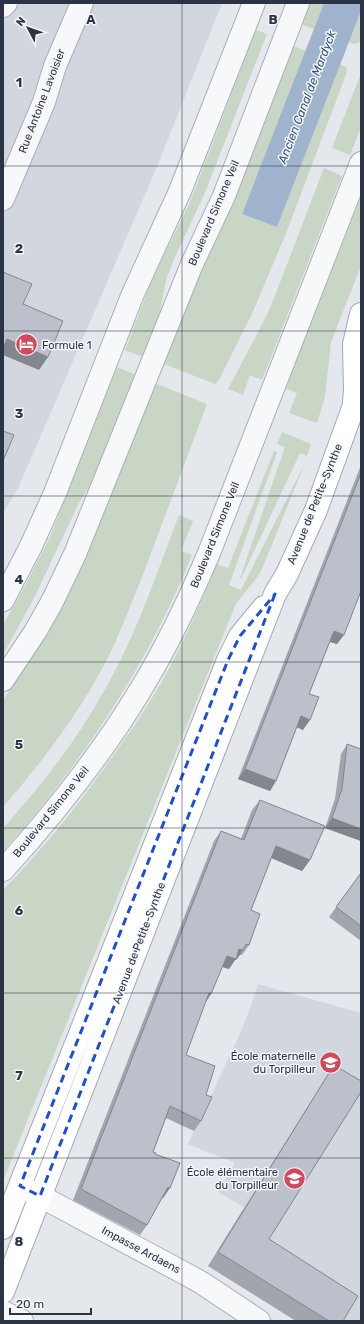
<svg xmlns="http://www.w3.org/2000/svg" width="364" height="1324" viewBox="0 0 364 1324" font-family="Rubik,sans-serif">
	<style>
		.built { fill: #d2d6de }
		.green { fill: #c9d6c5 }
		.water { fill: #9fb4cc }
		.lines { fill: none; stroke-linecap: round; stroke-linejoin: round }
		.minor-casing { stroke: #a9aeb7; stroke-width: 24 }
		.major-casing { stroke: #a3abb8; stroke-width: 24 }
		.minor { stroke: #f7f8fa; stroke-width: 22 }
		.major { stroke: #fff; stroke-width: 22 }
		.wall { fill: #a1a5ae }
		.shaded-wall { fill: #83868d }
		.building { fill: #bbc0ca; stroke: #83868d }
		.marked { fill: none; stroke: #1d4ed8; stroke-width: 3; stroke-dasharray: 8 5; stroke-linejoin: round }
		.grid { fill: none; stroke: #2b3445; stroke-width: 1; stroke-opacity: 0.55 }
		.labels { text-anchor: middle; dominant-baseline: central; stroke-width: 3; stroke-linejoin: round; paint-order: stroke }
		.street-label { font-size: 11px; fill: #2b3445; stroke: #f4f6f9 }
		.poi-label { font-size: 11px; fill: #2b3445; stroke: #f4f6f9; text-anchor: end }
		.water-label { font-size: 12px; font-style: italic; fill: #34527a; stroke: #f4f6f9 }
		.grid-label { font-size: 13px; text-anchor: middle; font-weight: bold; fill: #2b3445; stroke: #f4f6f9; stroke-width: 3; stroke-linejoin: round; paint-order: stroke }
	</style>
	<rect width="100%" height="100%" fill="#e4e7ec"/>
	<path class="built" d="M3 3H222L157 167 19 486 3 514Z
		M258 984 361 1013V1321H296L208 1266 244 1207 218 1192 235 1163 188 1144 239 1036 249 1011Z"/>
	<path class="green" d="M305 3H324L314 29 297 23Z
		M361 11V37L359 43 353 44 349 42Z
		M256 30 267 34 204 195 174 259 166 280 157 326 146 358 125 350 151 282 190 202Z
		M290 45 306 51 242 214 277 227 340 64 346 67 347 72 287 231 251 316 219 380 215 384 161 363Z
		M361 73V127L350 155 332 148Z
		M324 168 342 176 262 380 250 375 243 395 228 389 257 334 271 306Z
		M361 197V266L331 342 325 397 317 423 289 413 297 393 285 388Z
		M117 367 140 376 100 470 79 503 33 600 3 655V625L25 586 50 537Z
		M152 382 207 404C186 460 165 516 144 572 134 596 125 621 114 645 87 703 45 759 3 807V701L28 659Z
		M282 432 311 444 307 456 300 453 241 579 240 578 285 447 277 444Z
		M274 451 277 452 229 585 241 590 305 463 262 569C255 583 243 592 235 606L3 1181V890C42 850 76 808 108 763 126 738 144 712 160 685 182 646 200 605 217 564L228 568Z
		M179 515 193 521 181 551 192 555C148 664 82 764 3 851V828C41 786 77 740 104 691 136 636 156 575 179 515Z"/>
	<path class="water" d="M324 3H361V11L277 227 242 214Z"/>
	<g class="lines">
		<defs>
			<path id="minor" d="M3 6 6 3
				M3 199 44 102 55 66 82 3
				M3 600 31 546 55 493 132 296 180 191 254 3
				M3 680 35 632 52 602 75 554 192 264 224 196 298 3
				M3 870C54 814 102 754 141 689 168 645 189 600 209 553L361 163
				M24 1188 40 1196 184 1273 202 1283 259 1321
				M3 1312 22 1321"/>
			<path id="major" d="M354 402 355 391 354 344 361 314
				M3 1228 228 660 240 636 264 607
				M3 1292 275 594 287 574 316 510 361 386"/>
		</defs>
		<use href="#minor" class="minor-casing"/>
		<use href="#major" class="major-casing"/>
		<use href="#minor" class="minor"/>
		<use href="#major" class="major"/>
	</g>
	<path class="wall" d="M361 465V596H359L337 644 330 642 309 694 303 730 297 727 276 781 270 791 238 779Z
		M347 744 361 841 325 828 335 799 341 754Z
		M260 800 310 860 302 871 271 858 251 910 249 945 242 955H240L236 960H235L229 969 222 967 205 1002 186 1055 206 1095 201 1121 194 1131 166 1118 153 1152 155 1154 163 1198H162L147 1225 140 1235 73 1200 214 841 221 831 241 839 252 810Z
		M361 873V941L329 917Z
		M334 1065 269 1239 343 1321H296L208 1266 325 1079Z"/>
	<path class="shaded-wall" d="M7 339 48 357 39 370 3 355V345Z
		M334 631 344 635 337 644 327 641Z
		M301 716 310 720 303 730 294 726Z
		M245 769 276 781 270 791 238 779Z
		M332 818 361 829V841L325 828Z
		M276 846 310 860 302 871 269 857Z
		M239 949 243 950 236 960H235L229 969 220 966 227 956Z
		M209 993 211 994 204 1005Z
		M168 1187 170 1188 163 1198 161 1197Z"/>
	<path class="building" d="M3 272 32 284 23 304 63 321 48 357 7 339 3 348Z
		M3 431 14 435 3 461Z
		M361 473V591L344 635 334 631 309 694 319 697 310 720 301 716 276 781 245 769Z
		M347 744 361 749V829L332 818 342 789Z
		M260 800 325 826 310 860 276 846 251 910 260 914 249 945 246 944 243 950 239 949 236 959 227 956 211 994 209 993 186 1055 215 1066 206 1095 212 1097 201 1121 170 1106 153 1152 156 1153 155 1154 180 1163 170 1188 168 1187 147 1225 81 1189 221 831 244 840Z
		M361 873V926L336 907Z
		M334 1065 361 1081V1092L269 1239 358 1296 343 1321H329L218 1252Z"/>
	<path class="marked" d="M275 594 40 1196 20 1186 228 660 240 636Z"/>
	<path class="grid" d="M182 3V1321M3 166H361M3 331H361M3 496H361M3 662H361M3 828H361M3 993H361M3 1158H361"/>
	<defs>
		<symbol id="hotel-disc" viewBox="-11 -11 22 22"><circle r="9.5" fill="#d1495b" stroke="#f4f6f9"/><path d="M-6-4.5h1.5V1H6V5H4.5V3h-9V5H-6ZM-4 0a1.8 1.8 0 1 1 3.6 0ZM.5 0V-2.5h3Q6-2.5 6 0Z" fill="#fff"/></symbol>
		<symbol id="school-disc" viewBox="-11 -11 22 22"><circle r="9.5" fill="#d1495b" stroke="#f4f6f9"/><path d="M0-5L7-2L0 1L-7-2ZM-4 1L0 2.5L4 1V4Q0 6-4 4Z" fill="#fff"/></symbol>
	</defs>
	<g fill-rule="evenodd">
		<use href="#hotel-disc" x="14" y="332" width="25" height="25"/>
		<use href="#school-disc" x="318" y="1050" width="25" height="25"/>
		<use href="#school-disc" x="282" y="1166" width="25" height="25"/>
	</g>
	<g class="labels">
		<g class="street-label">
			<text transform="translate(42 101) rotate(-69)">Rue Antoine Lavoisier</text>
			<text transform="translate(214 213) rotate(-67)">Boulevard Simone Veil</text>
			<text transform="translate(315 504) rotate(-68)">Avenue de Petite-Synthe</text>
			<text transform="translate(215 535) rotate(-68)">Boulevard Simone Veil</text>
			<text transform="translate(51 812) rotate(-51)">Boulevard Simone Veil</text>
			<text transform="translate(139 943) rotate(-69)">Avenue de Petite-Synthe</text>
			<text transform="translate(141 1250) rotate(28)">Impasse Ardaens</text>
		</g>
		<g class="poi-label">
			<text x="42" y="345" text-anchor="start">Formule 1</text>
			<text x="316" y="1056">École maternelle<tspan x="316" dy="13">du Torpilleur</tspan></text>
			<text x="278" y="1172">École élémentaire<tspan x="278" dy="13">du Torpilleur</tspan></text>
		</g>
		<g class="water-label">
			<text transform="translate(307 97) rotate(-69)">Ancien Canal de Mardyck</text>
		</g>
	</g>
	<g class="grid-label">
		<text x="91" y="24">A</text>
		<text x="273" y="24">B</text>
		<text x="19" y="87">1</text>
		<text x="19" y="253">2</text>
		<text x="19" y="418">3</text>
		<text x="19" y="584">4</text>
		<text x="19" y="749">5</text>
		<text x="19" y="915">6</text>
		<text x="19" y="1080">7</text>
		<text x="19" y="1246">8</text>
	</g>
	<rect width="364" height="1324" fill="none" stroke="#2b3445" stroke-width="8"/>
	<g transform="translate(28 28) rotate(311)" stroke="#f4f6f9" stroke-width="3" paint-order="stroke">
	<path d="M0-3L7 15L0 10L-7 15Z" fill="#2b3445"/>
	<text y="-6" font-size="11" font-weight="bold" text-anchor="middle" fill="#2b3445">N</text>
	</g>
	<path d="M10 1308v6h81v-6" fill="none" stroke="#2b3445" stroke-width="2"/>
	<text x="16" y="1308" font-size="12" fill="#2b3445" stroke="#f4f6f9" stroke-width="3" paint-order="stroke">20 m</text>
</svg>
